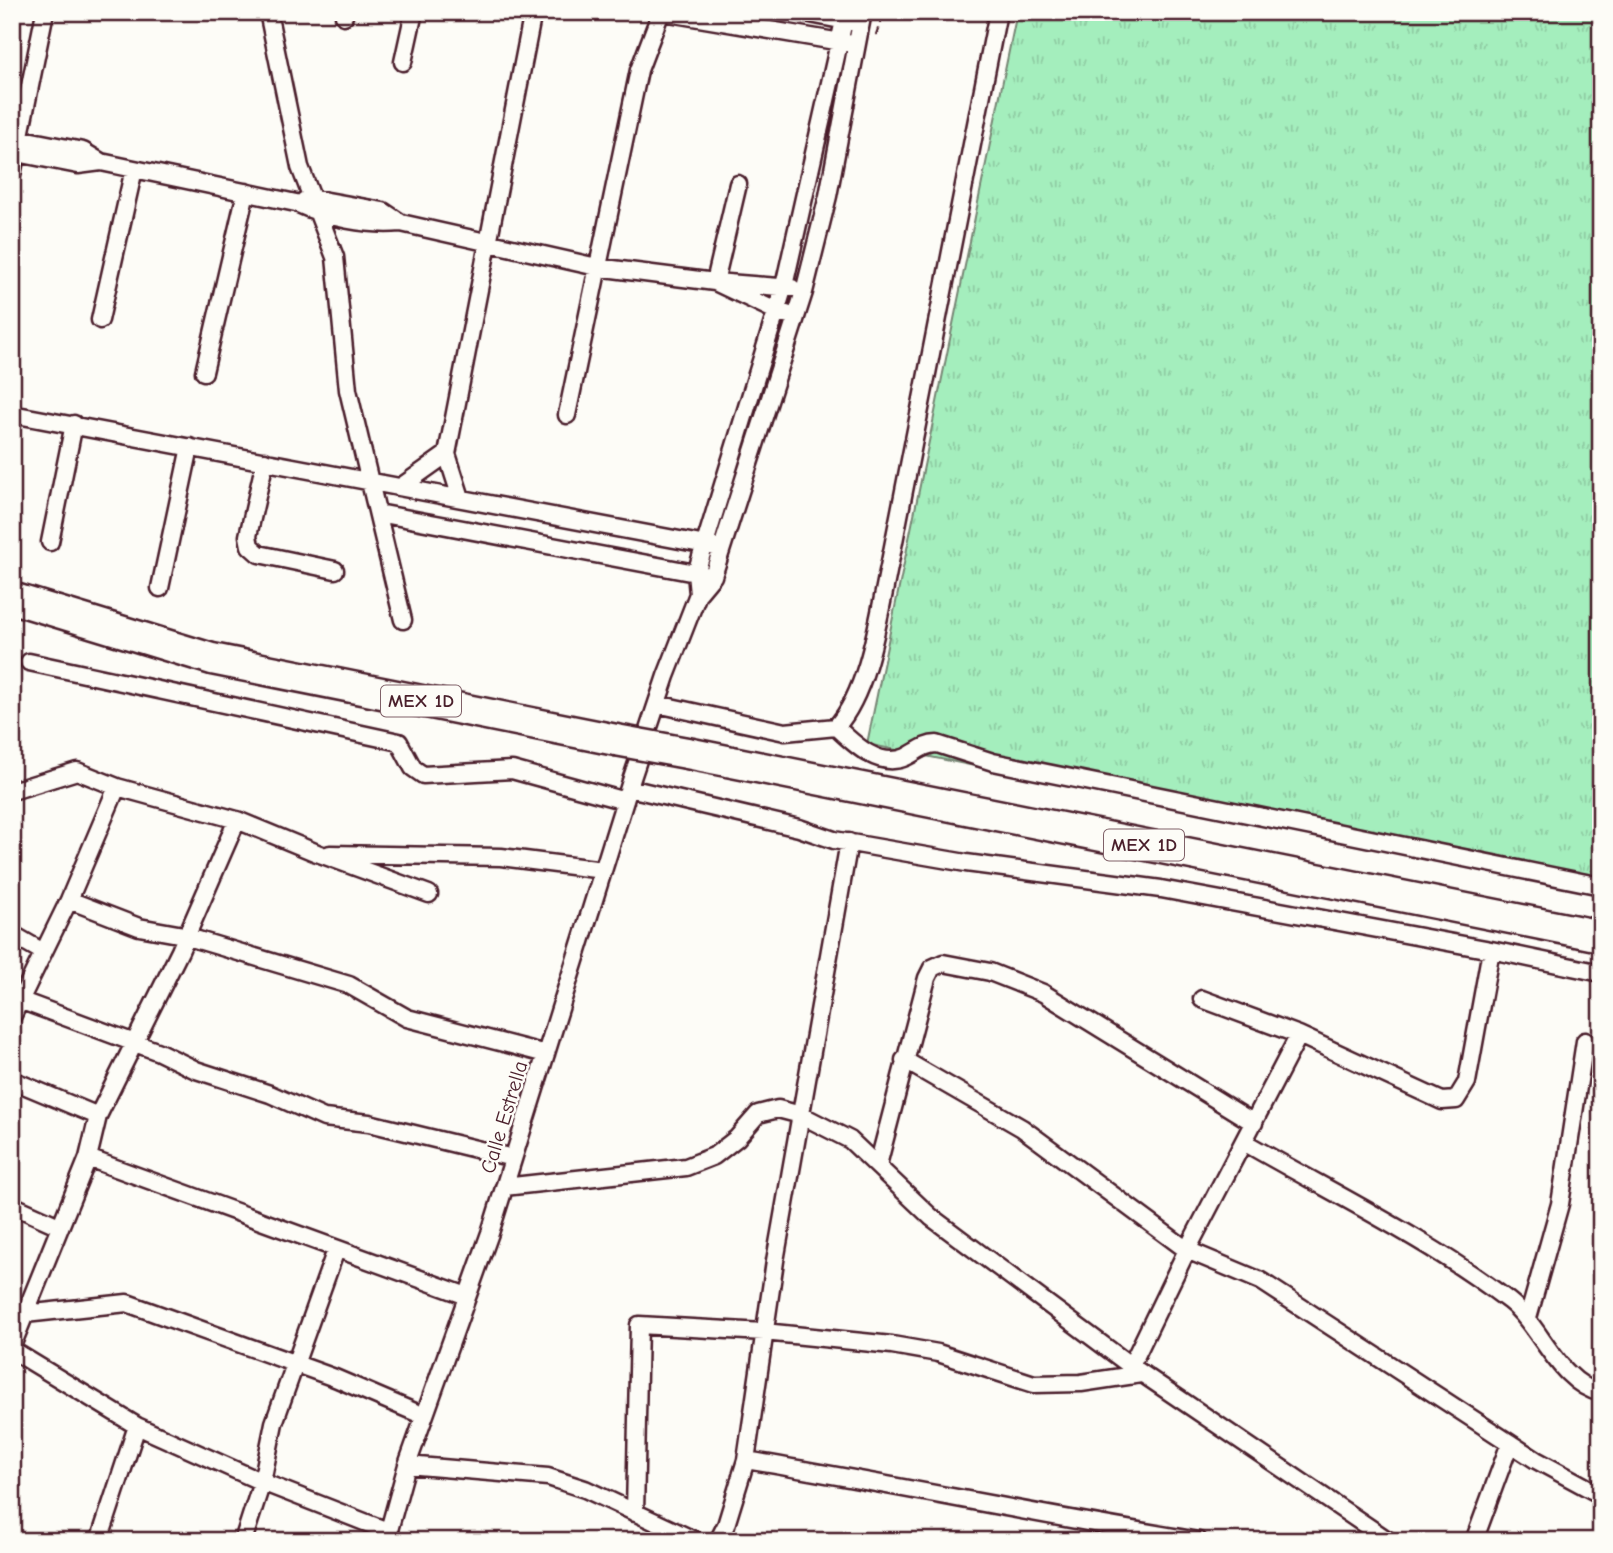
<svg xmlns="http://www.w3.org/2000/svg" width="1613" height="1553" viewBox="0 0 1613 1553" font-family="'Comic Neue',sans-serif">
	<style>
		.grass { fill: url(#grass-tufts); stroke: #778674; stroke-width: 2 }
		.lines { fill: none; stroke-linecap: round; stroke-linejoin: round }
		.minor-casing { stroke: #4a1f2b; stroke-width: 21 }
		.motorway-casing { stroke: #4a1f2b; stroke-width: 35 }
		.path { stroke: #4a1f2b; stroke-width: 2.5; stroke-dasharray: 7 5; stroke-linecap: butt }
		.minor { stroke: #fdfcf7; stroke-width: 16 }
		.motorway { stroke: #fdfcf7; stroke-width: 30 }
		.motorway-bridge-casing { stroke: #4a1f2b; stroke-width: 35; stroke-linecap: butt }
		.motorway-bridge { stroke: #fdfcf7; stroke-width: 30 }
		.labels { text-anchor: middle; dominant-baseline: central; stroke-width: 5; stroke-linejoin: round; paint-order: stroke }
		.shield { fill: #fdfcf7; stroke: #806168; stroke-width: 2 }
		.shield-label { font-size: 19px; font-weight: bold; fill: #4a1f2b }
		.street-label { font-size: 21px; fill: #4a1f2b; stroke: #fdfcf7 }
	</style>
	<defs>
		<pattern id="grass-tufts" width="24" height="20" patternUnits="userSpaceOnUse" patternTransform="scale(1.75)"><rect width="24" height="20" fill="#a4eebd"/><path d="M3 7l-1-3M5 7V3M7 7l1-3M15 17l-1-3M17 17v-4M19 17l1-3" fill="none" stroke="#8fcca3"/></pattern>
	</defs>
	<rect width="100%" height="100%" fill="#fdfcf7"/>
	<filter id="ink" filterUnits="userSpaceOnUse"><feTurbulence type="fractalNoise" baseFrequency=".0143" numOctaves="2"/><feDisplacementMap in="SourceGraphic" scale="14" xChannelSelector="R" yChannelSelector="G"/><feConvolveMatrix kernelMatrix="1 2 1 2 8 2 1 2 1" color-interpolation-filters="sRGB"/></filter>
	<g filter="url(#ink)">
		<path class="grass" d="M1017 12H1601V894L867 744Z"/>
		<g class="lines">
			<defs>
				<path id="minor" d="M268 12 300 167 335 257 348 390 403 620
					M663 12 847 43
					M800 12 851 22
					M344 16 345 12
					M403 62 414 12
					M12 137 83 151 101 162
					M12 152 78 165 101 162 296 203C328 218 366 226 401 223L597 267 715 282 776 311 796 317
					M12 175 45 12
					M738 184 715 282 792 288
					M305 200 311 198 383 211 401 223
					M100 320 134 169
					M204 372 246 192
					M12 414 722 548
					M567 415 639 70 661 12
					M265 461 248 536 250 546 259 554 335 570
					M402 486 447 454
					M461 498 447 454 533 12
					M378 513 706 575
					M50 542 74 424
					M160 588 190 447
					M698 594 713 576 804 292 828 196 863 12
					M29 662 399 742 413 768 423 775 512 770 625 801
					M657 704 785 732 836 727C870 689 879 613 890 562L998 12
					M836 727C854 744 879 769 906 757 917 752 924 744 937 744L993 762 1601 886
					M629 788 799 828 834 840 966 863 1161 889 1491 950 1601 973
					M12 791 77 771 117 787
					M330 854 501 857 603 870
					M69 900 139 927 178 934 349 985 407 1018 546 1054
					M12 934 43 952
					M1202 999 1299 1035 1442 1101 1456 1100 1467 1082 1491 950
					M22 1001 159 1052 196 1070 270 1094 324 1118 369 1123 513 1158
					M12 1017 69 900 117 787 237 820 317 853 429 894
					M904 1060 1022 1128 1187 1250 1261 1281 1536 1460 1601 1495
					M12 1080 98 1116
					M1244 1142C1332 1193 1428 1239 1509 1301 1542 1327 1558 1383 1601 1393
					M88 1158 467 1296
					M878 1165 927 978 932 968 943 963 990 972 1043 993 1254 1123
					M504 1187 686 1167 714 1156 737 1138 758 1114 778 1109 801 1115 850 1140 931 1217 1131 1366 1389 1541
					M12 1205 59 1226
					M25 1314 127 1303 335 1378 424 1416
					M1528 1318 1560 1204 1585 1041
					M12 1346 88 1158 98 1116 180 951 237 820
					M12 1350 137 1426 262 1482 390 1532
					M1131 1366 1187 1250 1299 1035
					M746 1460C897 1485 1047 1517 1199 1541
					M407 1465 548 1477 585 1489 696 1541
					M635 1513 639 1325 764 1332 892 1345 938 1353 1034 1384 1081 1383 1141 1374
					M99 1541 137 1426
					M243 1541 262 1482 274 1423 336 1250
					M386 1541 407 1465 490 1233 632 778 666 676 698 594 696 573 784 286 846 12
					M718 1541 726 1525 746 1460 775 1261 849 842
					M1474 1541 1510 1443"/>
				<path id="motorway" d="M12 598 212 659 616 740
					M687 753 1601 936"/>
			</defs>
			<use href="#minor" class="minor-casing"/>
			<use href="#motorway" class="motorway-casing"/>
			<path class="path" d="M876 35 884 12"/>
			<use href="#minor" class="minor"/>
			<use href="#motorway" class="motorway"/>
			<defs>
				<path id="motorway-bridge" d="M616 740 687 753"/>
			</defs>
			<use href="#motorway-bridge" class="motorway-bridge-casing"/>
			<use href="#motorway-bridge" class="motorway-bridge"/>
		</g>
	</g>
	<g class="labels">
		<g class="shield">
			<rect x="381" y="685.5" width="80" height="31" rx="5"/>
			<rect x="1104" y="829.5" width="80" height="31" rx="5"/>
		</g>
		<g class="shield-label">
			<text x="421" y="701">MEX 1D</text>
			<text x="1144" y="845">MEX 1D</text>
		</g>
		<g class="street-label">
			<text transform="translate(504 1117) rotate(-73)">Calle Estrella</text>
		</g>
	</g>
	<rect width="1613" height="1553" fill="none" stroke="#fdfcf7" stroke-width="42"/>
	<rect x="21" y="21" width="1571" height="1511" fill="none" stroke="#4a1f2b" stroke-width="2.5" filter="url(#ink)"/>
</svg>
